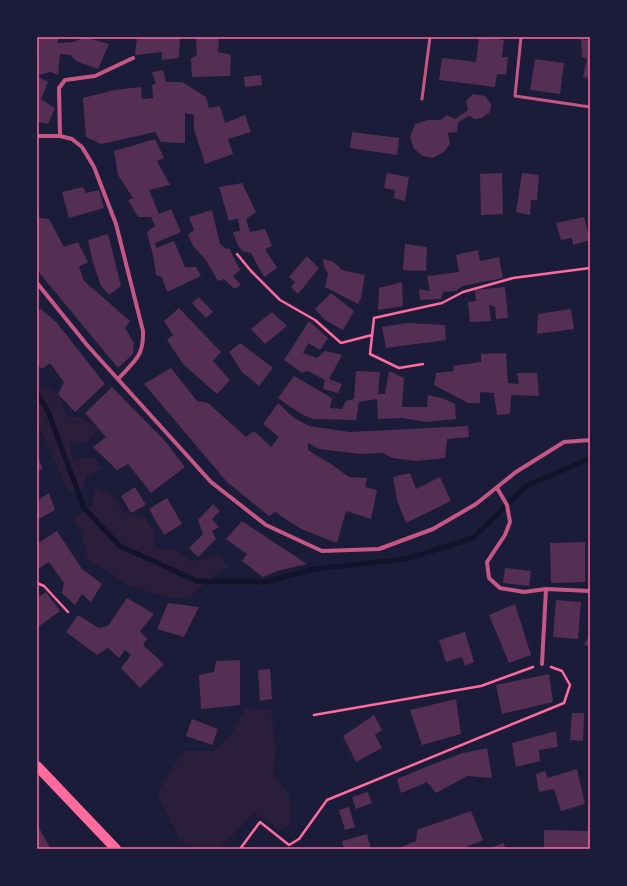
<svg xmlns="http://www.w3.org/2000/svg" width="627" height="886" viewBox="0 0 627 886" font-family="'Source Sans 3',sans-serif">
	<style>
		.green { fill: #2a1e3b }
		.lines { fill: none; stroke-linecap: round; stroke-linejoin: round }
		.stream { stroke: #12122b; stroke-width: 5 }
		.building { fill: #542f53 }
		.path { stroke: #ff6b9d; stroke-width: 2.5 }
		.service { stroke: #c65784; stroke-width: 3 }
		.minor { stroke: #c65784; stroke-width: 4 }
		.primary { stroke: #ff6b9d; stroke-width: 10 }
		.neatline { fill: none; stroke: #ff6b9d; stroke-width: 1.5 }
	</style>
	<rect width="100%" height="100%" fill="#1b1b3a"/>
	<path class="green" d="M37 387 46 388 58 394 67 417H81L99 429 87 442 70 444 72 460 94 457 101 469 86 476 84 489 69 492 37 421Z
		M95 486 111 494 124 513 144 517 154 533 155 549H176L192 562 218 554 229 568 218 572 190 597H166L130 586 88 559 80 530 74 519 93 504Z
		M246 708 271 710 276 749 273 774 290 796V825L280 830 254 813C246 822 225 846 214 849 204 852 191 845 181 841L157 794 183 751H215L233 732Z"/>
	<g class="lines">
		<path class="stream" d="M37 394 47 409 84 508 120 546 197 581 265 582 314 569 406 559 473 538 526 486 586 460 590 461"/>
	</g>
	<path class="building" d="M37 37H59L57 43 74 42 84 37 109 44 98 69 76 61 71 55 60 54 58 75 50 72 37 76 39 46H37Z
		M137 37H180L179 58 162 60V52L135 55Z
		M196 37H219L218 52 231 55 230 76 192 77 191 58 197 55Z
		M479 37 504 40 502 57H508L506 75 497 74 495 87 439 80 442 58 476 62Z
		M581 39 590 40V78L583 77 587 59 582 57Z
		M535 59 564 63 560 94 530 90Z
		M163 70 166 82H182L206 97 209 108 220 106 225 123 245 115 251 132 228 139 233 154 205 164 194 129V115L185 113V143L161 142 155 132 101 144 86 137 83 98 114 90 141 87 142 99 153 98 152 85 156 84 152 72Z
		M261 75 262 85 245 87 244 77Z
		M37 76 48 82 41 99 55 108 48 124 37 122Z
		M473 94 485 96 491 104 490 112 482 118 475 119 469 116 458 122 457 132 448 133 450 144 444 152 433 158 423 156 414 149 410 137 415 124 428 120H441L447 115 455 119 468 110 466 101Z
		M352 132 399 138 397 155 350 148Z
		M155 139 164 158 157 161 170 185 149 190 159 214 171 209 181 232 155 243 156 248 174 241 185 267H196L201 276 167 292 162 277 156 275 153 255 147 232 155 226 151 217H138L128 200 133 198 118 175 114 151Z
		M387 173 409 177 405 201 394 198 395 190 384 188Z
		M502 173 503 214 481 215 480 174Z
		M522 173 539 175 537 200H531L530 215 516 212Z
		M242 183 256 212 246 219 250 232 265 229 272 246 265 249 277 268 264 277 251 253 243 251 238 246 233 232 240 231 238 218 229 221 219 187Z
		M83 187 86 193 99 190 104 208 69 218 62 192Z
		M212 210 220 244 226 249 229 248 240 270 233 276 241 285 234 289 224 279 218 281 206 260 193 246 188 235 194 230 189 217Z
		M37 213 40 218 49 219 64 247 78 242 88 262 79 267 84 281 130 321 125 328 134 343 133 354 118 368 37 270Z
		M584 217 590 240 573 245 572 238 561 240 556 223Z
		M108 234 121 286 109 295 101 286 92 259 88 240Z
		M405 244 427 247 426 271 403 270Z
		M478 250 480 261 499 257 503 278 462 286 456 291 443 292 441 299 420 300 419 289 430 291 427 276 459 272 456 255Z
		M307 256 319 268 298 294 291 287 295 282 289 277Z
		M323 259 334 262 342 270 365 275 361 298 358 304 325 287 328 274 324 266Z
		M402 282 403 306 378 310 379 288Z
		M505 287 508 318 496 319 495 307 489 305 491 321 470 322 468 302 476 301 475 290Z
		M331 293 354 311 343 330 325 320 315 309Z
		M199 297 213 312 206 318 192 303Z
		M179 308 221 352 213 361 230 380 217 394 183 364 167 340 173 335 164 321Z
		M41 309 57 323 105 384 75 412 58 394 64 382 50 363 42 369 37 365V312Z
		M571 309 574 329 537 334 538 314Z
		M272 312 287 326 265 344 251 329Z
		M309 321 328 338 320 350 308 343 303 353 317 358 325 351 342 355 329 379 342 384 338 393 323 389 325 380 308 371 302 373 284 360Z
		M406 323 445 325 446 340 386 348 382 327Z
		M240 343 273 368 259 386 242 372 229 352Z
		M506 353 508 383 519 384 517 373H537L539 396 511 395 510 414 497 415 494 393 480 392V403H468L434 385 436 373 454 371 453 366 481 362V354Z
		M171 368 197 401 208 403 246 437 254 431 271 447 279 437 263 424 278 403 294 418 309 426 350 432 468 426 469 437 447 439 445 458 416 461 392 458 383 453 360 454 319 449 308 443V450L331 464 349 477 367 478 365 487 377 490 371 519 346 511 337 543 301 529 275 512 269 516 227 482 144 384Z
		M356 371 380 372 378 394H385L389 371 404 378 402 407H427L428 395 442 398 455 404 456 419 427 422 402 418 378 419 377 399 359 402 356 420 313 419 301 414 278 398 294 376 332 398 330 408 342 409 346 401 354 399Z
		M112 387 165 441 185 467 151 493 128 464 117 470 93 447 106 437 85 413Z
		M37 455 43 469 37 472Z
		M410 473 416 489 440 477 451 501 406 523 397 500 393 477Z
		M135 487 146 505 131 513 121 496Z
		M49 493 55 510 37 520V501Z
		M167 498 182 524 164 535 149 509Z
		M213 504 220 511 212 519 219 527 212 531 216 539 198 557 189 548 203 534 198 520Z
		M242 521 307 564 277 571 263 577 242 561 247 554 226 539Z
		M57 531 82 569 102 584 91 602 82 594 75 605 62 593 64 583 49 562 38 569 37 568V544Z
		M585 542V582L551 583 550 543Z
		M505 568 531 571 529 586 503 583Z
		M46 592 60 611 38 627 37 598Z
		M127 598 154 614 140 631 147 639 143 645 164 664 140 688 121 668 131 655 125 650 119 658 108 648 97 655 66 632 78 615 99 628 108 626Z
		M556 600 581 602 578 639 553 637Z
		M168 603 199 607 184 637 157 629Z
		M515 604 531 655 509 663 489 615Z
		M465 632 474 662 465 666 462 657 446 662 439 640Z
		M590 635V646L584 645Z
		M240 660V705L201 709 199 675 214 672 216 661Z
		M270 669 272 699 260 701 258 670Z
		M549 674 553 702 502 714 496 685Z
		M456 699 461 734 422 745 410 710Z
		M572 713H584L583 741 570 740Z
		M374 715 382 730 375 735 382 748 356 762 343 736Z
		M192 719 218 729 212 745 186 736Z
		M556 731 558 747 539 750 540 761 516 767 512 743Z
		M487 748 492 778 467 776 436 793 427 782 401 793 397 779 436 763 463 753Z
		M577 769 585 804 561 811 554 789 539 792 536 774 545 771 548 778Z
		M368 792 372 803 356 809 352 797Z
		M349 807 355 827 345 830 339 810Z
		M471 811 483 840 461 849H396L416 841 417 830Z
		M37 825 39 828 51 849H37Z
		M544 830 590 831V849H544Z
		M367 834 371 849H344L342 841Z
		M503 843 506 849H489Z"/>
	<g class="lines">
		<path class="path" d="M237 254 251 271 280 300 315 320 341 343 372 335
			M423 364 399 368 370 354 374 318 442 303 463 292 513 278 590 268
			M37 583 44 586 68 612
			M314 715 481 686 533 667
			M240 849 260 822 289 845 299 839 327 800 564 703 570 685 562 671 551 667"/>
		<path class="service" d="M521 37 515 96 590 107
			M422 99 430 37"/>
		<path class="minor" d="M37 136H60L72 139 82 147 94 167 116 224 143 331C144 357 134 361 118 379
			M60 136 59 88 65 80 95 76 133 58
			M37 283 87 345 211 482 266 525 322 551 379 549 433 529 476 504 516 472 564 442 590 440
			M497 488 507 505 510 522 505 535 487 562 489 578 500 588 524 592 546 589 542 664
			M546 589 590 591"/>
		<path class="primary" d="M37 766 116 849"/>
	</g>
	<rect width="627" height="886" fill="none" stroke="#1b1b3a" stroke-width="76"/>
	<rect x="38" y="38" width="551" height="810" class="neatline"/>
</svg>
